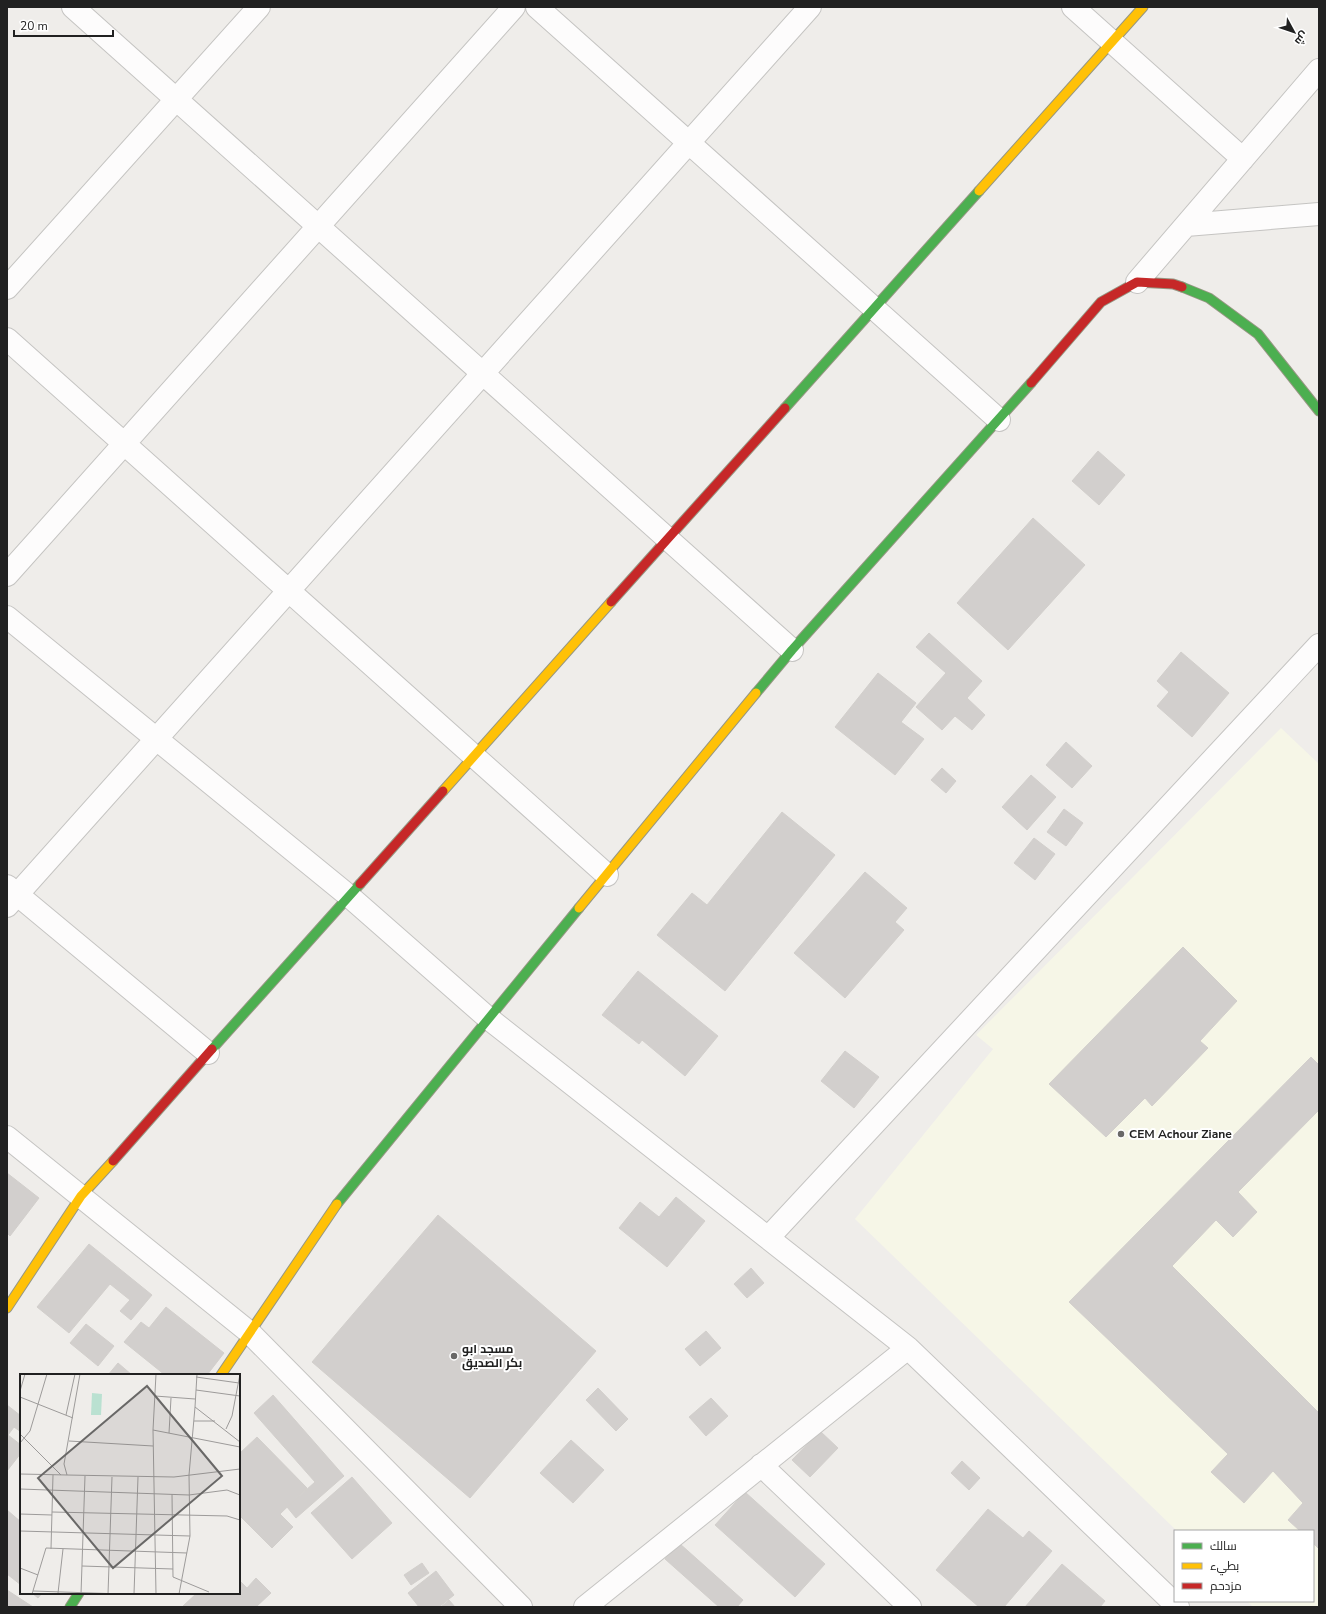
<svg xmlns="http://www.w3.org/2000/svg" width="1326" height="1614" viewBox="0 0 1326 1614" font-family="'Nunito Sans',Cairo,sans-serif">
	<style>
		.education { fill: #f6f6e7 }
		.building { fill: #d2cfcd; stroke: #d2cfcc }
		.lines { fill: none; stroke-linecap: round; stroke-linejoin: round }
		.street-casing { stroke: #c5c4c2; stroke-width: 24 }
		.fast-casing { stroke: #969783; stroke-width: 11 }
		.slow-casing { stroke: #969783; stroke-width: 11 }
		.jam-casing { stroke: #969783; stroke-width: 11 }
		.street { stroke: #fdfcfc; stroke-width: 22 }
		.fast { stroke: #4caf50; stroke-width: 9 }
		.slow { stroke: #ffc107; stroke-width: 9 }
		.jam { stroke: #c62828; stroke-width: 9 }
		.poi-dot { fill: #696867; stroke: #fff; stroke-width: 1.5 }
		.labels { text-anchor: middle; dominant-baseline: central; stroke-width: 4; stroke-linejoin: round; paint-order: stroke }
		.poi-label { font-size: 12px; font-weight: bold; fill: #212121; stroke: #fff; text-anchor: start }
		.inset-road { fill: none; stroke: #9d9b9a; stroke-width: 1 }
		.view { fill: #696867; fill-opacity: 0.15; stroke: #696867; stroke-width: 2 }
		.inset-edge { fill: none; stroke: #212121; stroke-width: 2 }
	</style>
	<rect width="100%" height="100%" fill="#efedea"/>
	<path class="education" d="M1281 728 1319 764V1607H1253L1247 1601H1313V1531H1177L855 1219 993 1049 976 1035Z"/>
	<path class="building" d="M1098 451 1125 475 1099 505 1072 481Z
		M1033 518 1085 565 1008 650 957 603Z
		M929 633 982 681 967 698 985 715 972 730 955 716 942 730 916 707 946 673 916 647Z
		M1181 652 1229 693 1192 737 1157 706 1169 692 1157 681Z
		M878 673 916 703 901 722 924 739 895 775 835 727Z
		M1066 742 1092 766 1072 788 1046 765Z
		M942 768 956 781 946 793 931 780Z
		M1031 775 1056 797 1027 830 1002 807Z
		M1064 809 1083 823 1066 846 1047 832Z
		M782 812 835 855 725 991 657 935 692 893 707 905Z
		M1034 838 1055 854 1035 880 1014 863Z
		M865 872 907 908 895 922 904 930 845 998 794 953Z
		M1183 947 1237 1001 1200 1041 1208 1048 1152 1106 1145 1098 1106 1137 1049 1084Z
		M638 971 718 1036 685 1076 642 1040 639 1044 602 1015Z
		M845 1051 879 1077 854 1108 821 1081Z
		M1311 1057 1319 1065V1110L1238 1192 1257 1212 1233 1237 1216 1220 1172 1266 1319 1413V1549L1313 1543V1531H1300L1288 1520 1303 1503 1273 1471 1244 1503 1211 1472 1228 1454 1069 1302Z
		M7 1173 39 1198 10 1236 7 1233Z
		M676 1197 705 1221 667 1267 619 1228 640 1202 659 1217Z
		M438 1215 596 1351 470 1498 312 1362Z
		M89 1244 152 1295 131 1320 120 1311 130 1300 110 1284 69 1333 37 1307Z
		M751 1268 764 1283 747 1298 734 1284Z
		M166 1307 224 1353 207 1375H165L124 1342 141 1322 149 1328Z
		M86 1324 114 1346 98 1366 70 1343Z
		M706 1331 721 1348 700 1366 685 1349Z
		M118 1363 132 1375H108Z
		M598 1388 628 1419 616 1431 586 1400Z
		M273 1395 344 1476 296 1518 287 1507 315 1482 254 1413Z
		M711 1398 728 1416 706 1436 689 1417Z
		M7 1405 21 1416V1432L14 1427 8 1435 21 1445V1453L7 1471Z
		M820 1431 838 1448 810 1477 792 1460Z
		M257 1437 307 1488 280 1514 293 1527 272 1548 239 1515V1454Z
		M571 1440 604 1470 573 1503 540 1473Z
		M962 1461 980 1478 969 1490 951 1473Z
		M352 1477 392 1523 352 1559 311 1513Z
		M745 1492 825 1564 795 1597 715 1525Z
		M988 1509 1023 1538 1029 1531 1052 1551 1004 1607H979L936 1570Z
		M7 1510 21 1522V1585L7 1574Z
		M679 1543 743 1600 737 1607H719L665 1559Z
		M422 1563 429 1573 411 1585 404 1575Z
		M1062 1564 1105 1601 1100 1607H1025Z
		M436 1571 454 1595 439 1607H419L408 1593Z
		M256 1578 271 1593 256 1607 183 1606 197 1593H239V1580L247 1588Z
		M7 1590 33 1607H7Z
		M32 1593H42L38 1598Z
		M449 1600 455 1607H441Z"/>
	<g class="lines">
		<defs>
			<path id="street" d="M73 7 792 650
				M537 7 999 420
				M1073 7 1243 159
				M1186 225 1319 214
				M1137 282 1319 70
				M7 288 259 7
				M7 339 607 875
				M7 575 514 7
				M7 617 349 896 488 1018 908 1348 1178 1607
				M7 886 208 1053
				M7 906 810 7
				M7 1137 249 1332 521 1607
				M768 1238 1319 645
				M761 1465 910 1607
				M585 1607 908 1348"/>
			<path id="fast" d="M1182 287 1209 298 1258 334 1319 411
				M785 408 979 191
				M756 693 792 650 1031 383
				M212 1049 360 884
				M337 1204 579 908
				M70 1607 79 1593"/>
			<path id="slow" d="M979 191 1143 7
				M443 791 611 602
				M579 908 756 693
				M7 1308 81 1196 113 1161
				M221 1375 337 1204"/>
			<path id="jam" d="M1031 383 1101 302 1137 282 1173 284 1182 287
				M611 602 785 408
				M360 884 443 791
				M113 1161 212 1049"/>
		</defs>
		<use href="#street" class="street-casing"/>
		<use href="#fast" class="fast-casing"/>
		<use href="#slow" class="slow-casing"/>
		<use href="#jam" class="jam-casing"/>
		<use href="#street" class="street"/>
		<use href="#fast" class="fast"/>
		<use href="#slow" class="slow"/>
		<use href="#jam" class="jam"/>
	</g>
	<g class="poi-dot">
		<circle cx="1121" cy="1134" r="4"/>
		<circle cx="454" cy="1356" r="4"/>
	</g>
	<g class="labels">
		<g class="poi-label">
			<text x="1129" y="1134">CEM Achour Ziane</text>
			<text x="462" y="1349">مسجد ابو<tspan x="462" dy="14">بكر الصديق</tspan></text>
		</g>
	</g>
	<g transform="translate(20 1374)">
		<rect width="220" height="220" fill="#efedea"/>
		<path d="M72 19 82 20 81 41H71Z" fill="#bae1d1"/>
		<path class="inset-road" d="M60 0 44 90 47 101 154 103 220 95M177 0 175 33 220 68M176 3 219 9M176 16 220 22M0 17 5 0M135 22 175 25M0 23 53 44M46 41 55 0M174 47H195M206 55 212 42 220 0M133 56 220 73M149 59 151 24M0 60 41 101M49 67 133 72M0 69 10 57 27 0M0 100 47 101M0 115 169 121 207 116 220 121M152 120 153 203 189 218M32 138 207 142 220 146M0 140 32 141M0 157 170 162M31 175 33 101M62 192 153 195M0 194 18 201M13 217 102 220M38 219 43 175M12 220 26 174 167 179M61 220 65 102M88 220 92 103M114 220 118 103M136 220 133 56 136 0M159 220 170 162 169 101 175 33"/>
		<path class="view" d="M127 12 202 102 93 194 18 104Z"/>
		<rect width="220" height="220" class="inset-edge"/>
	</g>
	<rect width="1326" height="1614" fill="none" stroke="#212121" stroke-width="16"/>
	<rect x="1174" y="1530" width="140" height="72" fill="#ffffff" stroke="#a6a6a6"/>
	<rect x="1182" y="1543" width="20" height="6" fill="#4caf50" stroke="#a6a6a6"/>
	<text x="1210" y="1550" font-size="12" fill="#212121">سالك</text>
	<rect x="1182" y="1563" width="20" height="6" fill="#ffc107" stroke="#a6a6a6"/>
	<text x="1210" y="1570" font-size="12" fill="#212121">بطيء</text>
	<rect x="1182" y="1583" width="20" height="6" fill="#c62828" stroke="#a6a6a6"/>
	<text x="1210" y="1590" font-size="12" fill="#212121">مزدحم</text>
	<g transform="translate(1294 32) rotate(130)" stroke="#ffffff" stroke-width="3" paint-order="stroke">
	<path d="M0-3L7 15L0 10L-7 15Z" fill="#212121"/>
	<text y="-6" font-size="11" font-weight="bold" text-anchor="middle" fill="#212121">ش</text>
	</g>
	<path d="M14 30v6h99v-6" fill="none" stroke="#212121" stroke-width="2"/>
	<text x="20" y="30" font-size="12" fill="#212121" stroke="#ffffff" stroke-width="3" paint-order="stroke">20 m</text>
</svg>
